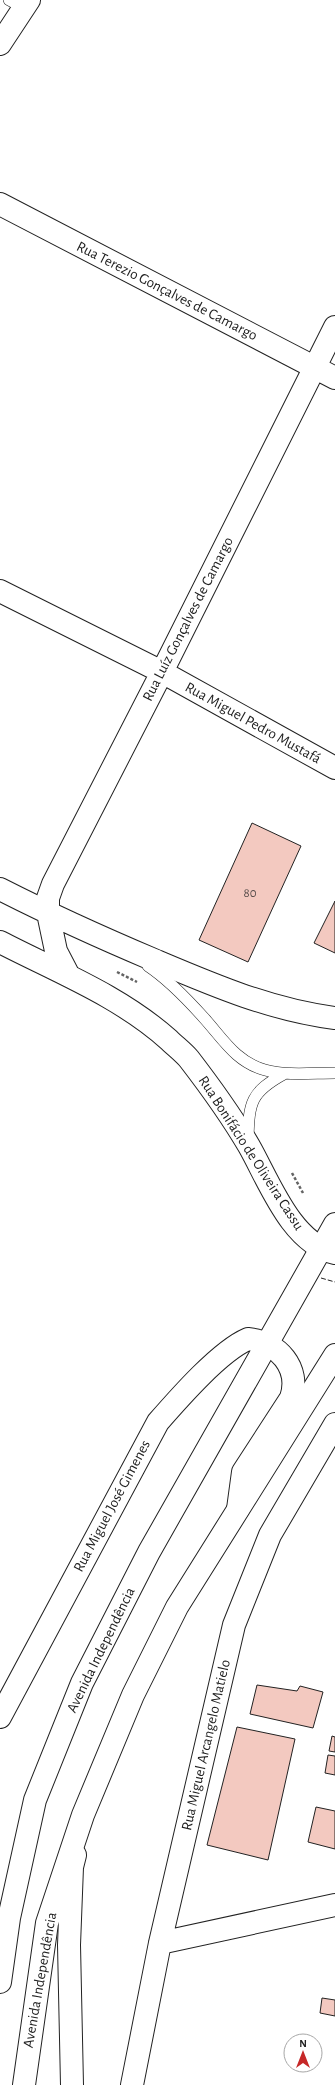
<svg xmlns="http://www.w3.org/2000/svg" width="335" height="2085" viewBox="0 0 335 2085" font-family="'Alegreya Sans',sans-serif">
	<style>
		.building { fill: #f3c9c0; stroke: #222 }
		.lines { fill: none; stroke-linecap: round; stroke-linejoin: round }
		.service-casing { stroke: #222; stroke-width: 12 }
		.minor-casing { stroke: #222; stroke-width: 24 }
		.secondary-casing { stroke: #222; stroke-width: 24 }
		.primary-casing { stroke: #222; stroke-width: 24 }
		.path { stroke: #646464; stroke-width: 2.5; stroke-dasharray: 3 2; stroke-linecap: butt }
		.service { stroke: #fff; stroke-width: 11 }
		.minor { stroke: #fff; stroke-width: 22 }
		.secondary { stroke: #fff; stroke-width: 22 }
		.primary { stroke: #fff; stroke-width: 22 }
		.fence { stroke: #222; stroke-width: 1; stroke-dasharray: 5 2; stroke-linecap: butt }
		.labels { text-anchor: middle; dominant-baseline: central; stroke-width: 3; stroke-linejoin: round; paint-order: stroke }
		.number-label { font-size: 13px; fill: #564c4a }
		.street-label { font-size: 15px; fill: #222; stroke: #fff }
	</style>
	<rect width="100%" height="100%" fill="#fff"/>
	<path class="building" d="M252 823 301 846 248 962 199 940Z
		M335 901V953L314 943Z
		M257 1685 297 1691 300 1686 323 1692 313 1728 250 1714Z
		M237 1727 295 1739 268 1860 207 1845Z
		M332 1736 335 1737V1752L329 1751Z
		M328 1755 335 1756V1775L325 1773Z
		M316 1807 335 1811V1849L308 1842Z
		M322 1998 335 2000V2016L320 2013Z"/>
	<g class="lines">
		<defs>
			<path id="service" d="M9 0 24 8
				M148 966C169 980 187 999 204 1018 223 1039 236 1062 265 1070 287 1076 312 1073 335 1073
				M248 1139C249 1102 251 1092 284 1074"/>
			<path id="minor" d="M0 44 29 0
				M0 204 335 378
				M0 591 162 672 335 768
				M48 913V898L53 884 162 672 335 327
				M0 1717 158 1422C179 1398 220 1351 248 1339 278 1342 301 1368 291 1398L243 1472 238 1509
				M160 1943 335 1905
				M72 2085 69 1945 72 1867 75 1855
				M132 2085 160 1943 234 1625 270 1535 335 1424"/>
			<path id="secondary" d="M0 889C51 915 102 938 154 960 213 985 271 1010 335 1018
				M48 913 56 951 69 976
				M0 942C58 972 120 996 169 1040 175 1046 183 1052 189 1059 209 1085 232 1117 249 1146 269 1181 291 1243 335 1253"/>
			<path id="primary" d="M0 1982 9 1918 35 1800 82 1683 149 1552 335 1224
				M24 2085 47 1923 83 1815 133 1695 177 1607 335 1355"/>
		</defs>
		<use href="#service" class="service-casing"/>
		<use href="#minor" class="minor-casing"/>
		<use href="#secondary" class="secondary-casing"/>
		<use href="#primary" class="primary-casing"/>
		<path class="path" d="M117 972 137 982
			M292 1173 303 1193"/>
		<use href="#service" class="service"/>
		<use href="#minor" class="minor"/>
		<use href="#secondary" class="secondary"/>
		<use href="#primary" class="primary"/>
		<path class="fence" d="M321 1278 335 1282"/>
	</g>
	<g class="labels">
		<g class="number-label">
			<text x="250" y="893">80</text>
		</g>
		<g class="street-label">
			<text transform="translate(167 291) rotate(27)">Rua Terezio Gonçalves de Camargo</text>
			<text transform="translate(188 619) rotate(-63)">Rua Luíz Gonçalves de Camargo</text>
			<text transform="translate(253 723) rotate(29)">Rua Miguel Pedro Mustafá</text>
			<text transform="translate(251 1153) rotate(57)">Rua Bonifácio de Oliveira Cassu</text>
			<text transform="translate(112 1506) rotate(-62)">Rua Miguel José Gimenes</text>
			<text transform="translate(101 1650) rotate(-64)">Avenida Independência</text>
			<text transform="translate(206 1745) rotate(-77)">Rua Miguel Arcangelo Matielo</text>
			<text transform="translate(40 1980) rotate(-80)">Avenida Independência</text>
		</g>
	</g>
	<g transform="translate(303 2053)"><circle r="19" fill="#ffffff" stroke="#a7a7a7"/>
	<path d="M0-3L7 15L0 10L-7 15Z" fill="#c62828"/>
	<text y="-6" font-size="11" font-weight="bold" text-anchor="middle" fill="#222222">N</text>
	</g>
</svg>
